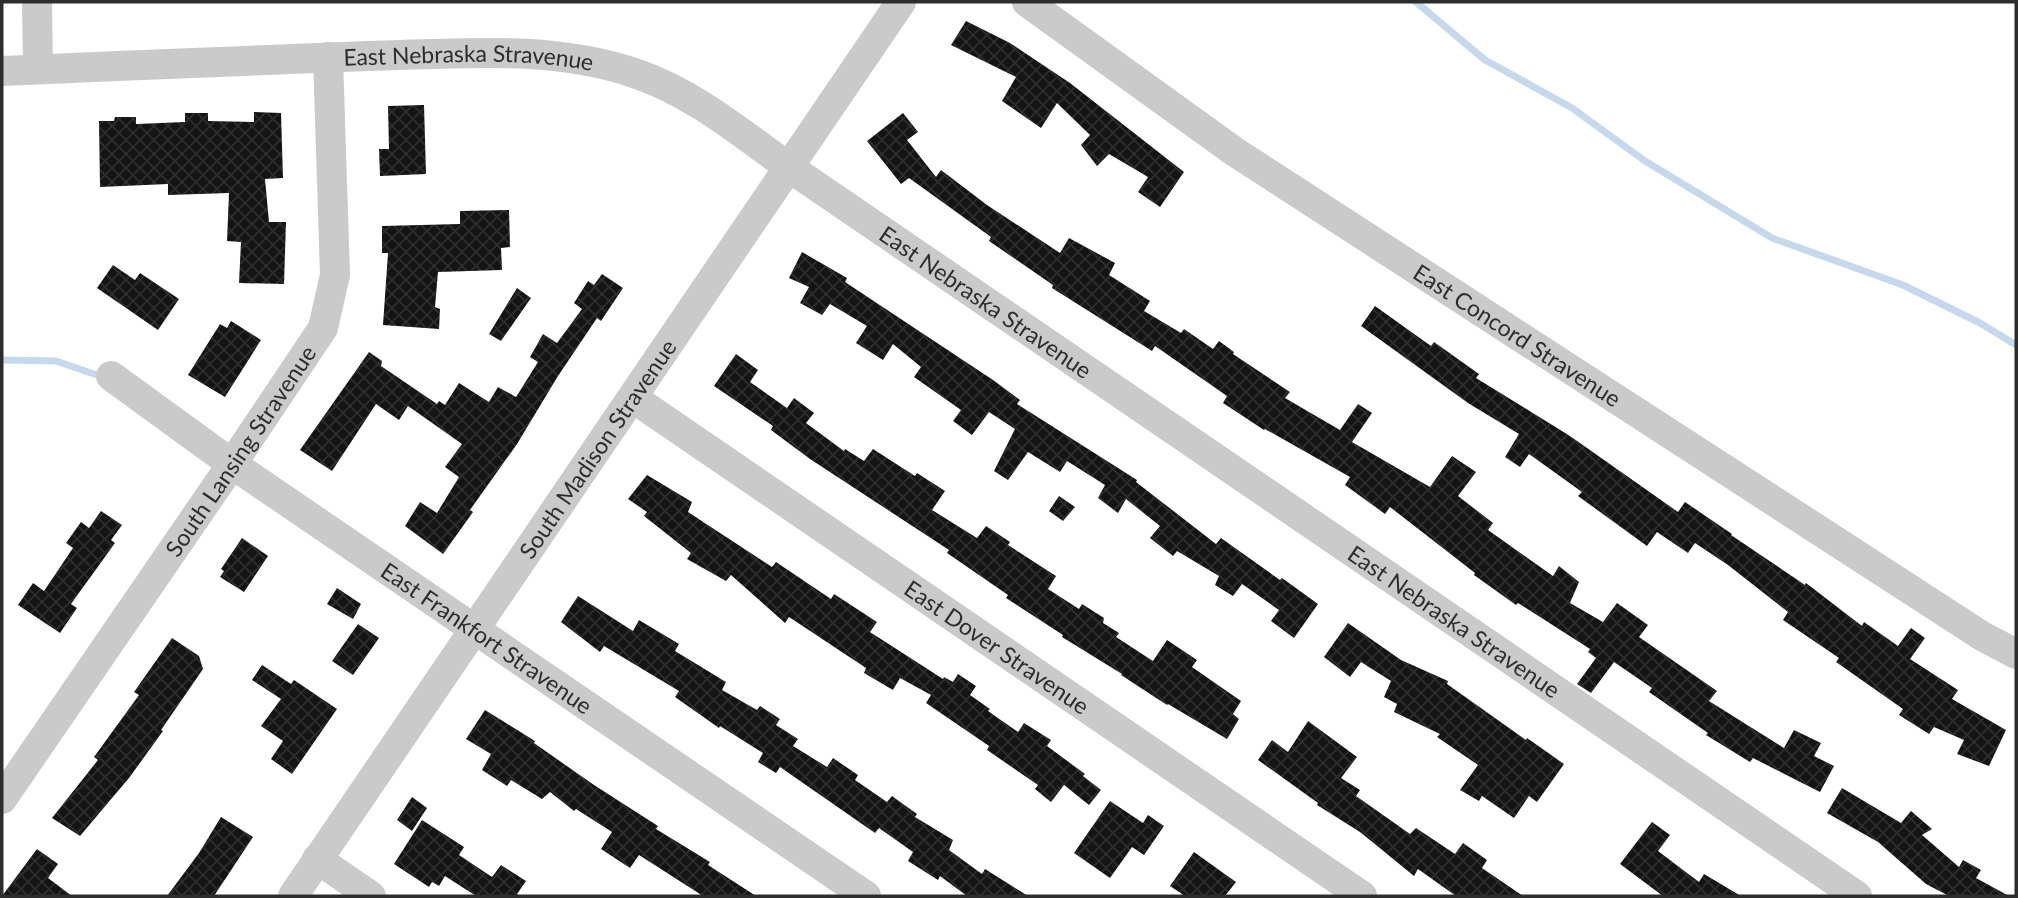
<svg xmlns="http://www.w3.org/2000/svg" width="2018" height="898" viewBox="0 0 2018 898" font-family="Lato,sans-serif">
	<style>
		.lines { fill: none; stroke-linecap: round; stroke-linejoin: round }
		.stream { stroke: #c5d8ec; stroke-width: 7 }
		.building { fill: url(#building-cross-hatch) }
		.minor { stroke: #cacaca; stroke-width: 30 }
		.labels { text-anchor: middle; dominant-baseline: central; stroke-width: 7; stroke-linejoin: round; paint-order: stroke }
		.street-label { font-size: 23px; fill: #2d2d2d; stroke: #fff }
	</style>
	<defs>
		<pattern id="building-cross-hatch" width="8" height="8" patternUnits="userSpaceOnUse" patternTransform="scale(1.75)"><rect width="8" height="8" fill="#141414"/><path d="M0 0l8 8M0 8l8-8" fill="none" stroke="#2e2e2e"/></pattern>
	</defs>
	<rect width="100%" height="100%" fill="#fff"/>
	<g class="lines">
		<path class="stream" d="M1416 2 1485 60 1572 108 1645 161 1772 238 1903 285 1980 323 2016 345
			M2 360 56 361 97 375"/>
	</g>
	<path class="building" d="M966 21 1010 43 1070 83 1184 172 1160 207 1138 192 1148 177 1109 154 1097 166 1081 145 1090 135 1057 103 1041 128 1002 101 1016 77 951 45Z
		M424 105 426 174 380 176 379 149H389L388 106Z
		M254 112 281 113 283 178 265 179 269 222H286L284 284 239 283 241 242 227 241 229 193 168 195V184L100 187 99 121H114L115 117H136V124L185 122V113H208V121L254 122Z
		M903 113 918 132 907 140 936 177 941 170 987 205 1060 253 1069 238 1115 263 1109 275 1150 301 1144 311 1181 333 1184 329 1213 349 1219 341 1234 352 1233 354 1290 392 1285 398 1340 430 1358 404 1372 413 1352 442 1430 487 1452 456 1476 472 1458 496 1493 523 1488 530 1519 552 1553 576 1559 566 1579 582 1570 603 1603 622 1617 603 1648 625 1639 637 1717 691 1709 701 1784 748 1794 730 1821 743 1814 756 1834 766 1820 792 1753 758 1750 762 1706 735 1708 733 1649 692 1652 688 1614 662 1591 693 1577 684 1596 658 1588 652 1590 649 1518 603 1516 605 1474 575 1475 573 1390 507 1385 514 1345 485 1350 477 1265 429 1264 430 1223 403 1227 396 1155 346 1152 351 1052 288 1053 285 989 241 991 237 909 178 901 184 867 141Z
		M509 210 510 247 501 248 502 270 438 272 435 307 440 309 439 329 383 325 388 253H382V226L460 224V211Z
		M802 252 847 278 845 282 993 380 1020 400 1017 404 1137 480 1136 482 1216 544 1221 538 1280 580 1282 578 1318 604 1294 638 1271 621 1279 610 1242 584 1233 596 1215 585 1219 576 1177 551 1173 556 1150 538 1160 526 1126 499 1118 513 1098 498 1105 485 1067 461 1060 472 1028 452 1008 480 994 471 1015 429 989 412 972 435 953 421 961 410 914 377 921 367 893 344 883 360 856 343 867 326 830 304 822 315 800 303 809 287 789 278Z
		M113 265 135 280 140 273 179 299 158 330 97 288Z
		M602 274 623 288 601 321 597 318 558 376 517 444 470 510 473 512 443 554 405 526 420 502 437 513 459 477 445 467 462 444 408 406 399 420 376 404 332 471 300 450 369 352 382 361 381 366 437 404 439 401 445 405 459 383 489 402 498 387 516 397 538 362 530 357 543 334 557 343 582 309 574 303 588 281 594 285Z
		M517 288 531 298 501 341 489 334Z
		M1375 306 1431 346 1434 342 1479 374 1476 378 1570 436 1678 512 1685 502 1732 534 1731 535 1805 585 1806 583 1862 626 1864 622 1898 646 1911 628 1925 638 1910 659 1958 690 1952 699 2006 730 1989 766 1957 754 1964 740 1934 727 1929 734 1899 715 1903 709 1836 662 1839 658 1783 620 1788 612 1728 565 1695 543 1688 553 1657 532 1647 546 1578 496 1582 492 1529 454 1520 467 1505 457 1519 434 1468 403 1361 326Z
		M231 321 261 340 225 397 188 375 220 324 227 328Z
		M736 354 758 370 750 382 787 408 794 398 814 413 806 423 844 451 845 449 864 461 873 449 915 476 917 473 945 491 932 510 977 538 986 526 1010 542 1008 545 1056 576 1048 589 1079 609 1082 604 1104 618 1103 623 1119 633 1116 637 1153 661 1167 640 1197 660 1192 667 1241 701 1233 714 1239 719 1227 739 1168 704 1167 705 1121 675 1122 674 1062 637 1063 635 1006 598 1008 595 947 553 949 550 810 459 771 430 773 426 714 386Z
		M647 475 692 502 688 512 772 567 776 562 831 599 834 594 877 622 870 632 943 679 944 677 953 682 958 674 976 686 970 695 990 709 988 711 1018 732 1024 723 1051 740 1047 746 1085 774 1083 776 1101 790 1089 805 1064 785 1051 802 1035 789 1038 785 987 750 989 746 926 703 931 695 900 678 893 690 864 673 866 668 789 617 785 623 731 575 726 581 687 559 691 553 644 516 647 512 628 499Z
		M1059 496 1075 507 1063 521 1049 511Z
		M101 511 122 525 111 540 115 543 71 604 77 608 60 633 18 605 33 583 44 591 73 548 66 543 81 522 89 528Z
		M242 538 268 556 244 592 220 577 224 571 221 569Z
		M337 588 361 604 353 619 327 604Z
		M578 596 633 631 639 620 679 644 675 651 726 682 722 690 757 710 760 706 780 719 776 725 798 739 793 746 827 767 833 758 858 775 855 780 887 802 892 796 917 814 915 817 953 840 949 850 982 874 985 869 1028 896H967L940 876 938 880 908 861 913 852 879 828 875 833 780 767 776 773 758 762 763 753 720 726 719 728 675 697 679 691 604 646 600 652 561 622Z
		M1348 623 1401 660 1448 681 1447 684 1526 740 1527 738 1564 764 1537 802 1529 796 1514 818 1482 796 1479 801 1460 790 1478 765 1437 737 1440 734 1394 712 1397 704 1384 697 1391 681 1361 662 1350 677 1324 657Z
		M358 624 379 638 353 675 332 661Z
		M172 638 199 656 203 669 161 730 163 731 129 778 80 836 52 818 98 760 94 757 139 695 134 692Z
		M262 665 291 684 294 680 337 709 292 774 271 759 283 741 261 726 281 699 252 680Z
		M485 710 535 741 534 743 594 785 658 826 656 829 710 862 708 865 756 896H703L639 855 630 868 601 849 612 832 576 809 574 811 550 792 542 799 511 780 507 786 482 770 491 754 466 739Z
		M1308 721 1357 757 1341 778 1360 790 1356 796 1410 834 1416 828 1455 854 1463 843 1487 860 1482 868 1523 896H1456L1418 869 1414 876 1360 832 1317 805 1318 803 1258 760 1272 740 1288 752Z
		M1842 788 1901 823 1911 811 1932 829 1922 835 1959 867 1963 860 1981 870 1976 878 2009 896H1949L1926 884 1878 842 1827 813Z
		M412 797 427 808 412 831 397 820Z
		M1110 801 1143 823 1148 815 1164 826 1144 855 1132 847 1110 878 1074 853Z
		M221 817 253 837 214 896H167L199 853Z
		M422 820 464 847 459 855 492 877 501 865 526 881 517 894 520 896H476L445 876 439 886 432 882 429 887 394 864Z
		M1652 822 1670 835 1658 851 1699 882 1704 874 1741 896H1663L1620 864Z
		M37 849 58 864 48 878 72 896H2Z
		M1194 852 1236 882 1225 896H1185L1170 886Z"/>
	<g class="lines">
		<g class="minor">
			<path d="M37 2 38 69"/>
			<path id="s1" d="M1027 2 1235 152 1982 636 2016 654"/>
			<path id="s2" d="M2 71C124 66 246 60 368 56 457 54 551 44 637 74 693 93 741 133 790 168L1857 896"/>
			<path id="s3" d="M111 376 232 464 866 896"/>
			<path id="s4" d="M633 398 1362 896"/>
			<path id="s5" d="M2 799 232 464 323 328 335 275 328 57"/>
			<path d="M317 859 371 896"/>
			<path id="s6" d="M293 896 901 2"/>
		</g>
	</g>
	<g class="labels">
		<g class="street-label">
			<text stroke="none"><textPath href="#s2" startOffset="467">East Nebraska Stravenue</textPath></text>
			<text stroke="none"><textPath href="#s2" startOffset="1055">East Nebraska Stravenue</textPath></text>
			<text stroke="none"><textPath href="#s1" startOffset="593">East Concord Stravenue</textPath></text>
			<text stroke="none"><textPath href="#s6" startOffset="541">South Madison Stravenue</textPath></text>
			<text stroke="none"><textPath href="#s5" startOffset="422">South Lansing Stravenue</textPath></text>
			<text stroke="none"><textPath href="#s2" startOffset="1622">East Nebraska Stravenue</textPath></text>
			<text stroke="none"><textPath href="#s3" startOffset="458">East Frankfort Stravenue</textPath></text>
			<text stroke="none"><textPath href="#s4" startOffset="441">East Dover Stravenue</textPath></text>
		</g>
	</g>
	<rect width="2018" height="898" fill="none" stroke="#2d2d2d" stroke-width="7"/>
</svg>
